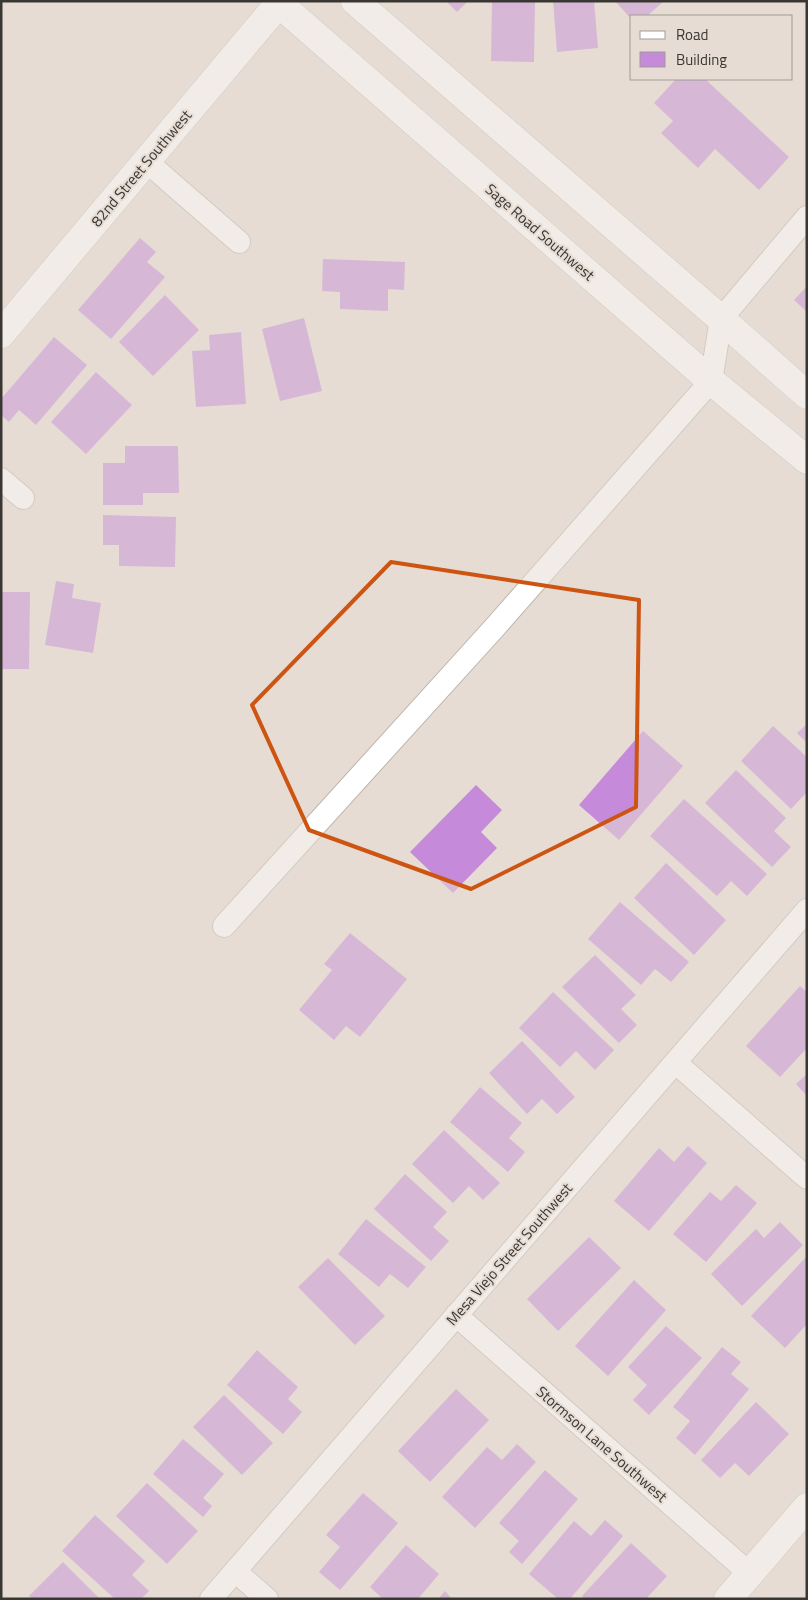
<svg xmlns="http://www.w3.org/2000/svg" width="808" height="1600" viewBox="0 0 808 1600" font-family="'Titillium Web',sans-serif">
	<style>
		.building { fill: #c58ada }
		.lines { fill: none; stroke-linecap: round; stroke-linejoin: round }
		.street-casing { stroke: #bdb4ab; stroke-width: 24 }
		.secondary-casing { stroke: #bdb4ab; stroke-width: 29 }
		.street { stroke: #fff; stroke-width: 22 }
		.secondary { stroke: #fff; stroke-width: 28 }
		.marked { fill: none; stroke: #ce5412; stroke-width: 4; stroke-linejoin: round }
		.labels { text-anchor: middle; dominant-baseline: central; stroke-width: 4; stroke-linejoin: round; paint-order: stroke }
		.street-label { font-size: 15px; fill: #3a3733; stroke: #e6dcd4 }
	</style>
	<rect width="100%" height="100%" fill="#e6dcd4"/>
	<path class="building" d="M446 1H468L457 12Z
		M492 1H535L534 62 491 61Z
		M553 1H594L598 48 557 52Z
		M615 1H664L647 16H632V20Z
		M676 79H705L789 157 759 190 715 149 698 168 661 133 673 121 654 103Z
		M140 238 156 252 147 262 165 277 111 339 78 310Z
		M323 259 405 262 404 290 388 289V311L340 309V292L322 291Z
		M807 286V312L794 300Z
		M165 295 199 330 153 376 119 342Z
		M304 318 322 391 280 401 262 329Z
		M241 332 246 404 196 407 192 351 210 350 209 335Z
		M54 337 87 365 36 425 19 410 9 422 1 415V399Z
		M96 372 132 405 86 454 51 422Z
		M125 446H178L179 493H143V505H103V463H125Z
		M103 515 176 517 175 567 119 566V545H103Z
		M56 581 74 584 72 598 101 603 93 653 45 645Z
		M1 592H30L29 669H1Z
		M807 724V743L797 733Z
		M773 726 807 757V792L791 809 741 761Z
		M643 731 683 766 619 840 579 805Z
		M736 770 786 818 774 831 791 847 772 867 705 803Z
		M476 785 502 810 481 832 497 848 453 893 410 852Z
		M684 799 767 874 747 896 731 881 717 896 650 836Z
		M666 863 726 920 694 955 634 898Z
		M620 902 689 962 671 982 655 969 641 985 588 939Z
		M350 933 407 979 360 1037 346 1026 334 1040 299 1010 332 970 324 964Z
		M595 955 636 995 621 1009 637 1025 619 1043 562 987Z
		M800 986 807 992V1048L780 1077 746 1046Z
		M553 992 614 1050 595 1070 576 1051 560 1067 519 1028Z
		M522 1041 575 1097 557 1114 542 1099 527 1114 489 1073Z
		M807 1074V1096L796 1084Z
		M480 1087 522 1123 509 1138 525 1152 508 1172 450 1122Z
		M444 1130 500 1183 483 1200 469 1186 453 1203 412 1164Z
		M688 1146 707 1163 649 1231 614 1201 659 1148 674 1162Z
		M405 1174 447 1212 433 1227 449 1241 431 1261 374 1209Z
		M736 1185 757 1203 706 1262 673 1234 710 1192 721 1201Z
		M366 1219 426 1267 408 1288 390 1274 379 1287 338 1254Z
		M780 1222 803 1245 742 1306 711 1274 756 1229 764 1238Z
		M589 1237 621 1268 558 1331 527 1299Z
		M807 1256V1324L785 1348 751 1316Z
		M328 1258 385 1316 355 1345 298 1287Z
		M634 1280 666 1310 608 1376 575 1346Z
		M666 1326 702 1358 649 1415 633 1400 647 1385 628 1367Z
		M722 1347 741 1362 731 1374 749 1389 695 1455 676 1438 690 1421 673 1407Z
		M257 1350 298 1387 288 1399 302 1412 283 1434 227 1385Z
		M456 1389 489 1420 430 1482 398 1451Z
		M224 1395 273 1443 242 1475 193 1427Z
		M756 1402 789 1434 749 1476 735 1463 720 1478 701 1460Z
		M183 1439 224 1474 203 1498 212 1506 203 1517 153 1474Z
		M517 1444 536 1462 475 1528 442 1497 487 1447 502 1460Z
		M545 1470 578 1499 522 1564 509 1552 519 1541 499 1523Z
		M147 1483 198 1531 167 1564 116 1516Z
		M363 1493 398 1523 340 1590 319 1572 340 1547 326 1535Z
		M95 1515 145 1561 132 1575 149 1591 141 1599H115L62 1551Z
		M605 1520 623 1536 570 1599H558L529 1574 574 1521 591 1536Z
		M631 1543 667 1576 646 1599H585L582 1596Z
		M406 1545 439 1574 418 1599H380L381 1597 370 1587Z
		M63 1562 100 1599H33L29 1596Z
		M445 1591 452 1599H438Z"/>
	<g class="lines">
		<defs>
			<path id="street" d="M147 162 239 242
				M1 479 23 498
				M224 926 496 626 711 381 721 319 807 217
				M676 1063 807 1178
				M456 1315 749 1573
				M235 1571 267 1599
				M211 1599 807 910"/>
			<path id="secondary" d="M276 1 711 381 807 460
				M355 1 721 319 807 395
				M1 334 281 1
				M728 1599 807 1507"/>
		</defs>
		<use href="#street" class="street-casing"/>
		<use href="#secondary" class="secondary-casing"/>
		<use href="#street" class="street"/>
		<use href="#secondary" class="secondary"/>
	</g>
	<path d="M0 0H808V1600H0ZM391 562 639 600 636 807 471 889 309 830 252 705Z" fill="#e6dcd4" fill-opacity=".55" fill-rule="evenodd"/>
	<path class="marked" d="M391 562 639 600 636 807 471 889 309 830 252 705Z"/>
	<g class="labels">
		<g class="street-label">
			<text transform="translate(141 168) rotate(-50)">82nd Street Southwest</text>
			<text transform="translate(540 232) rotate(41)">Sage Road Southwest</text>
			<text transform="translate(509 1254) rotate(-49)">Mesa Viejo Street Southwest</text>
			<text transform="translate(602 1444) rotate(41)">Stormson Lane Southwest</text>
		</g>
	</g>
	<rect width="808" height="1600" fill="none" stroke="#3a3733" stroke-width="5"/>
	<rect x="630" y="15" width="162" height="65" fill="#e6dcd4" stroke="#a19a94"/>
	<rect x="640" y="31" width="25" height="8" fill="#ffffff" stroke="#a19a94"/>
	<text x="676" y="40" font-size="15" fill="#3a3733">Road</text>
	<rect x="640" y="52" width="25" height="15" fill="#c58ada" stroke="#a19a94"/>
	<text x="676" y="65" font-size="15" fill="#3a3733">Building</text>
</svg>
